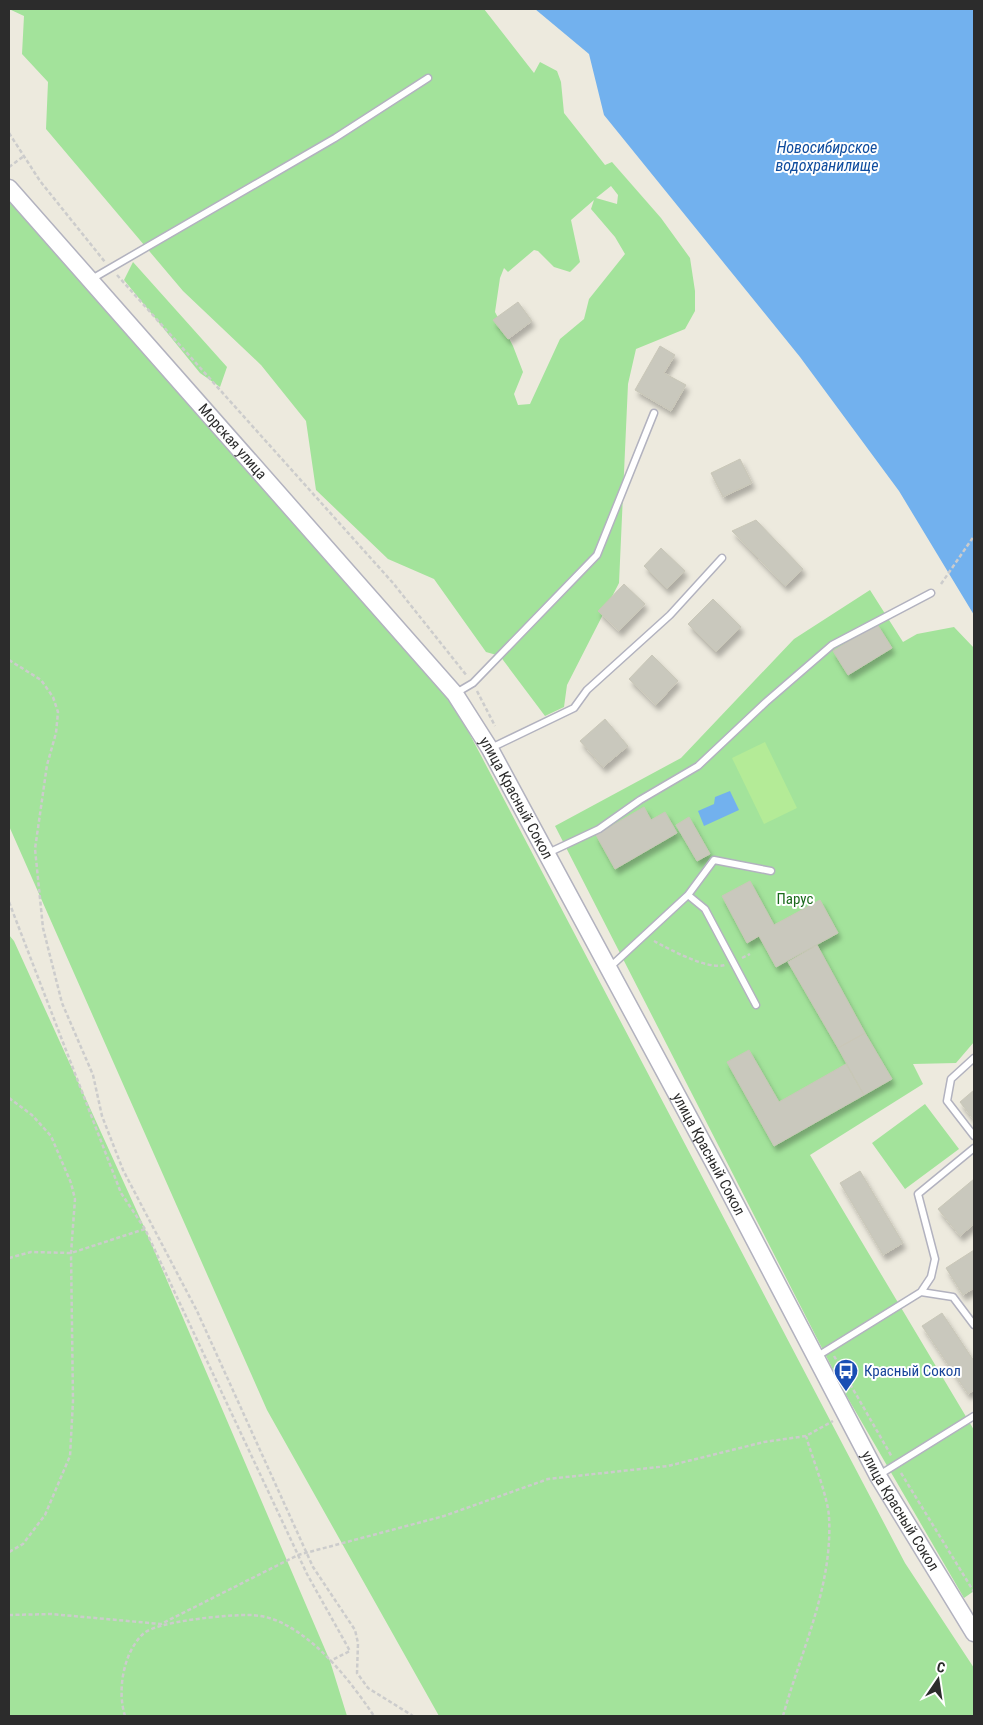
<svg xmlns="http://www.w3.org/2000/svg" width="983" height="1725" viewBox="0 0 983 1725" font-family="'Roboto Condensed',sans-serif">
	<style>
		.green { fill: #a3e39b; fill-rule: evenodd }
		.pitch { fill: #b4eb97 }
		.water { fill: #72b1ee }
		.building { fill: #c9c8bd; stroke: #c9c7b8; filter: url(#shadow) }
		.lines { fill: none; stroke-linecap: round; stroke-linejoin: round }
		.service-casing { stroke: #b2b2bf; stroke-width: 9 }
		.tertiary-casing { stroke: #b2b2bf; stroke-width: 19 }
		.path { stroke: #ccc; stroke-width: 2.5; stroke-dasharray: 4 2.5; stroke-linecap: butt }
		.service { stroke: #fff; stroke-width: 6 }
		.tertiary { stroke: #fff; stroke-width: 16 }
		.labels { text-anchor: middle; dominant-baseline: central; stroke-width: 4; stroke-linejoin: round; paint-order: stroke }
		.street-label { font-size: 15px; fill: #2c2c2c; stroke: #fff }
		.park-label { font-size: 15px; fill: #1b6a1c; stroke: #fff }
		.transit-label { font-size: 15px; fill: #164399; stroke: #fff; text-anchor: start }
		.water-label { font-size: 16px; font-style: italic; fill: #0e4c9e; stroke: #fff }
	</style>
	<defs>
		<filter id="shadow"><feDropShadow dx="3" dy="5.5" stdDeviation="2.5" flood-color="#0004"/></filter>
	</defs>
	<rect width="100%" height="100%" fill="#edeade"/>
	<path class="green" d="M9 9H484L534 73 540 62 557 71 561 82 564 113 605 165 612 162 661 218 690 258 695 291V311L685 329 636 349 628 384 619 583 567 685 564 707 545 716 500 656 486 652 434 579 388 559 316 490 306 421 261 365 183 291 46 129 48 82 22 54 24 16ZM611 186 618 195 617 204 596 198ZM594 200 591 209 615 237 625 254 589 299 584 319 560 339 530 404 518 405 514 394 523 372 513 346 495 312 500 278 504 268 508 272 534 250 538 251 554 267 570 272 580 262 571 220Z
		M9 201 456 708 905 1563 974 1668V1716H439L267 1410 9 826Z
		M133 262 227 367 220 387 200 373 124 280Z
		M870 590 903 642 917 634 954 627 974 648V1042L956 1063 913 1064 923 1084 810 1155 974 1430V1591L964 1598 846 1395 555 826 681 758 794 639Z
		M9 935 14 941 145 1229 330 1661 347 1716H9Z
		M925 1104 959 1149 905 1189 872 1143Z"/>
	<path class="pitch" d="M765 742 797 808 764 824 732 758Z"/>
	<path class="water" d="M535 9H974V615L899 491 800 357 604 115 589 54Z
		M730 791 739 810 704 826 698 811 714 804 715 797Z"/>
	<path class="building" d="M518 302 532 321 508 339 493 320Z
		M660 346 675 355 664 373 686 385 671 411 635 390Z
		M740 459 752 483 723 497 711 473Z
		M756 520 803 569 785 586 732 531Z
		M661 548 685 571 667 589 644 566Z
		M624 584 645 604 619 631 598 611Z
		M713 599 741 627 716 652 688 624Z
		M877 624 892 648 848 675 833 651Z
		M652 655 678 681 656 705 629 679Z
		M605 719 628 746 603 767 580 741Z
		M644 807 651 820 665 812 677 833 615 869 596 835Z
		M689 817 710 854 697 861 676 825Z
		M750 881 774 925 820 900 838 933 776 967 759 936 747 943 722 896Z
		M817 945 865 1033 838 1048 788 962Z
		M865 1033 892 1079 864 1095 838 1048Z
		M749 1050 779 1102 846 1064 864 1095 774 1146 727 1062Z
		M974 1090V1120L960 1102Z
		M860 1171 903 1243 883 1255 840 1183Z
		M974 1179V1224L960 1236 938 1209Z
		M974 1250V1288L963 1295 946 1268Z
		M942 1313 974 1361V1390L968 1394 922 1326Z"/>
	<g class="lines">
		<defs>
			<path id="service" d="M90 280 335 138 428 78
				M456 693 473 683 597 555 654 413
				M491 748 574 708 587 690 670 615 722 558
				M548 853 599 829 640 800 698 766 766 702 832 645 931 593
				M688 895 705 909 756 1005
				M609 968 688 895 714 860 771 871
				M974 1058 951 1079 947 1101 974 1136
				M921 1292 953 1297 974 1325
				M816 1357 921 1292 931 1277 935 1259 918 1194 974 1148
				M879 1475 974 1416"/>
			<g id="tertiary">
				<path id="s1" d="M9 188 455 694 490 749 723 1180 878 1476 974 1633"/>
			</g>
		</defs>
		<use href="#service" class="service-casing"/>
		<use href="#tertiary" class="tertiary-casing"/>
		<path class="path" d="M9 133 40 181 105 262
			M9 167 24 156
			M117 275 393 583 467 676
			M941 584 974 536
			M9 660 41 680 53 697 58 712 56 733 47 765 35 849 43 928 62 1003 93 1075 102 1116 123 1170 197 1311 313 1567 355 1630 358 1643 357 1673 368 1688 413 1716
			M477 691 495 726
			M9 902 121 1193 145 1229 307 1574 350 1651 330 1661
			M654 941C671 950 707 970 725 965
			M742 958 750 954
			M9 1098 32 1115 51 1136 71 1183 75 1199 71 1253 73 1401 70 1456 45 1515 23 1544 9 1552
			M9 1258 31 1252 71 1253 145 1229
			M834 1356 892 1457
			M901 1473 974 1592
			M9 1615 51 1614 161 1624 298 1555 444 1516 548 1479 668 1466 764 1442 806 1436 833 1421
			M125 1716C117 1691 123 1653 143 1634 156 1621 227 1615 247 1615 260 1615 273 1618 284 1624 321 1643 351 1682 374 1716
			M783 1716C801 1651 833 1586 829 1517 828 1497 812 1457 806 1436"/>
		<use href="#service" class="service"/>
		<use href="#tertiary" class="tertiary"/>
	</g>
	<defs>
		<symbol id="bus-pin" viewBox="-11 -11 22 30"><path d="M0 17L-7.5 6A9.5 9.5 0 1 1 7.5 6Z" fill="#1a4fb4" stroke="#fff"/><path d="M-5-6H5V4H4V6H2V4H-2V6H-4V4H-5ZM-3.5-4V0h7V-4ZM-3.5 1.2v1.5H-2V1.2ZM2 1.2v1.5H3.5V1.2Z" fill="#fff"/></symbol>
	</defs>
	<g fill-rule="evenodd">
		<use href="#bus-pin" x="832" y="1357" width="28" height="38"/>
	</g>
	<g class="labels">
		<g class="street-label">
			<text stroke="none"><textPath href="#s1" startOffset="338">Морская улица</textPath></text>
			<text stroke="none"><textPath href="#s1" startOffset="795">улица Красный Сокол</textPath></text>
			<text stroke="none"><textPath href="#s1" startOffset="1200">улица Красный Сокол</textPath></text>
			<text stroke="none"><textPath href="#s1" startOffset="1605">улица Красный Сокол</textPath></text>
		</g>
		<g class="park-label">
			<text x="795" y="899">Парус</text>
		</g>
		<g class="transit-label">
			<text x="864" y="1371">Красный Сокол</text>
		</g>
		<g class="water-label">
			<text x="827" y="147">Новосибирское<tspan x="827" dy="18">водохранилище</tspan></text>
		</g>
	</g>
	<rect width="983" height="1725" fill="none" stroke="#2c2c2c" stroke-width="20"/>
	<g transform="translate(938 1680) rotate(13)" stroke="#ffffff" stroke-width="4" paint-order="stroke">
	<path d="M0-4L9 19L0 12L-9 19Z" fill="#2c2c2c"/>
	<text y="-8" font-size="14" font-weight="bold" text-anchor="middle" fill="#2c2c2c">С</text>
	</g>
</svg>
